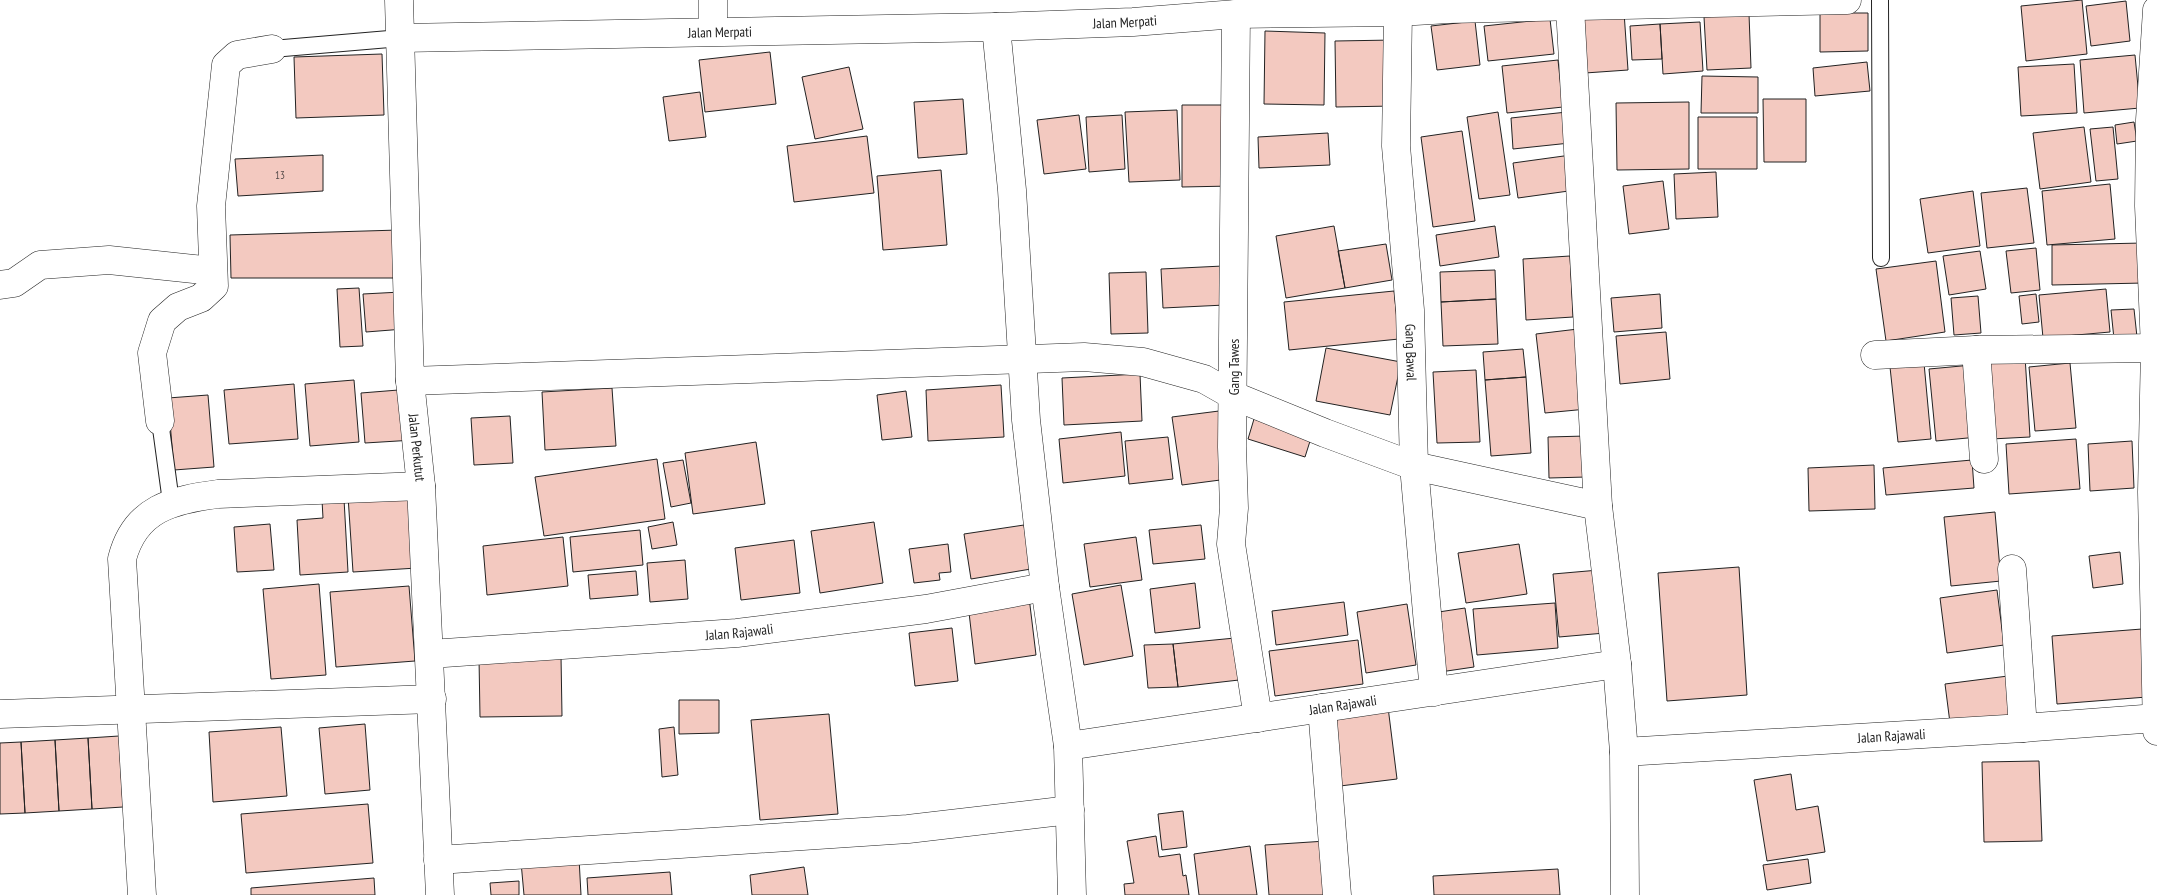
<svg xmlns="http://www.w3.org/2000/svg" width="2157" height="895" viewBox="0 0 2157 895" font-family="'PT Sans Narrow',sans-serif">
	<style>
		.building { fill: #f3c9c0; stroke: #222 }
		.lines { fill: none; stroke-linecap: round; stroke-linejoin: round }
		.lane-casing { stroke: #222; stroke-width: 18 }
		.street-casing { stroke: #222; stroke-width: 29 }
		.lane { stroke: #fff; stroke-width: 16 }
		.street { stroke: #fff; stroke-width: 28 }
		.labels { text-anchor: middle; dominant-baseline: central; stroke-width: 4; stroke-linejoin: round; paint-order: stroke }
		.number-label { font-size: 11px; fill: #564c4a }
		.street-label { font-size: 14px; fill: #222; stroke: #fff }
	</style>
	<rect width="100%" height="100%" fill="#fff"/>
	<path class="building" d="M2082 0 2087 54 2026 61 2021 6Z
		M2126 1 2130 41 2091 46 2086 6Z
		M1624 12 1628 70 1585 73 1582 15Z
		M1820 13H1868V51L1820 52Z
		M1749 14 1751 68 1707 70 1704 17Z
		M1550 19 1554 54 1488 61 1484 26Z
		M1475 21 1480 65 1437 70 1431 26Z
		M1700 22 1703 71 1663 74 1660 24Z
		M1660 24 1662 59 1632 60 1630 26Z
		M1265 31 1325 33 1324 105 1264 104Z
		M1394 40 1395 106 1336 107 1335 41Z
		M770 52 776 104 705 112 699 60Z
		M382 54 384 115 296 118 294 57Z
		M2135 55 2140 108 2084 113 2080 60Z
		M1558 60 1563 107 1507 113 1502 66Z
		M1867 62 1870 91 1815 96 1813 68Z
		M2074 64 2077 113 2021 116 2018 67Z
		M849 67 863 129 815 139 802 77Z
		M1702 76 1758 77V113H1701Z
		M700 92 706 137 669 141 663 97Z
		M963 99 967 154 918 158 914 102Z
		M1763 99H1806V162H1764Z
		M1689 102V169L1617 170 1616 103Z
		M1182 105H1231L1232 186 1182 187Z
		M1177 110 1180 180 1129 182 1125 112Z
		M1498 112 1510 195 1479 199 1467 117Z
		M1567 112 1570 143 1513 149 1511 118Z
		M1079 115 1086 169 1044 174 1037 120Z
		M1122 115 1125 169 1089 172 1086 117Z
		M1698 117H1757V169H1698Z
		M2134 122 2137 141 2117 144 2115 125Z
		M2084 127 2091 182 2040 189 2033 133Z
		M2113 127 2118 179 2096 181 2090 129Z
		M1462 131 1475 221 1433 227 1421 137Z
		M1328 133 1330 165 1259 168 1258 137Z
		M867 136 874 193 794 202 787 146Z
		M323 155V191L238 196 235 159Z
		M1571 155 1576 190 1518 198 1513 163Z
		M941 170 947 245 883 250 877 176Z
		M1716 172 1718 217 1676 219 1674 174Z
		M1663 181 1669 229 1629 234 1623 186Z
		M2110 184 2115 239 2047 245 2042 191Z
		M2027 188 2034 243 1987 248 1981 193Z
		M1973 191 1980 246 1928 253 1920 199Z
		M1334 226 1345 288 1286 298 1276 236Z
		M1495 226 1499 257 1440 266 1436 235Z
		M399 230 402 278H231L230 235Z
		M2143 243 2144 283 2052 285V245Z
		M1386 244 1392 280 1345 288 1338 251Z
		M2036 248 2040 290 2011 293 2006 251Z
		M1980 251 1986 289 1949 295 1943 256Z
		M1570 256 1573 317 1526 320 1523 259Z
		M1936 261 1945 332 1886 341 1876 269Z
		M1223 266 1225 305 1163 308 1161 269Z
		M1495 270 1496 299 1441 302 1440 272Z
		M1146 272 1148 333 1111 334 1109 273Z
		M359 288 363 346 340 347 337 289Z
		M2106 289 2110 332 2043 338 2039 295Z
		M1394 291 1399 339 1289 350 1284 302Z
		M401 292 404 329 366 332 363 294Z
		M1660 294 1662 328 1614 332 1611 298Z
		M2036 294 2039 322 2022 324 2019 296Z
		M1978 296 1981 333 1954 335 1951 298Z
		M1496 299 1498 344 1443 346 1441 302Z
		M2134 309 2137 337 2114 339 2111 310Z
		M1578 329 1587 409 1545 413 1536 334Z
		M1666 332 1670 379 1620 384 1616 336Z
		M1326 348 1401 362 1390 415 1316 401Z
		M1523 349 1526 377 1485 380 1483 352Z
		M2025 356 2030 437 1991 439 1986 358Z
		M1924 363 1931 439 1898 442 1890 367Z
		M2070 363 2076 428 2035 431 2029 367Z
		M1972 365 1978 437 1936 441 1929 369Z
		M1476 370 1480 442 1437 443 1433 372Z
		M1140 374 1142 421 1064 425 1062 378Z
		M1526 377 1531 453 1491 456 1485 380Z
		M354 380 359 442 310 446 305 384Z
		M294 384 298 439 229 444 224 390Z
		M1001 385 1004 437 928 441 926 390Z
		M612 388 616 446 545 450 542 392Z
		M411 389 414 440 365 443 361 393Z
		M906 391 912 437 882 440 877 395Z
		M208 395 214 467 174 470 168 398Z
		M1219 411 1228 479 1182 485 1172 417Z
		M510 416 513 463 474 465 471 418Z
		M1254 419 1311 438 1305 457 1248 439Z
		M1121 432 1125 476 1063 483 1059 439Z
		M1586 436V477L1549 478 1548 437Z
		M1168 437 1173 479 1129 484 1125 441Z
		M2076 439 2080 489 2009 494 2006 444Z
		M2132 441 2134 488 2090 491 2088 444Z
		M756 442 765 504 693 514 685 453Z
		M657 459 665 519 544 536 535 477Z
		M683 460 691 503 671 507 663 463Z
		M1972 460 1974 488 1886 495 1883 468Z
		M1874 465 1875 509 1809 511 1808 468Z
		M412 493 417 568 353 572 348 496Z
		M344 499 348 572 300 575 297 520 323 518 322 500Z
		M1995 512 2001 581 1951 586 1944 517Z
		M673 522 677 545 652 549 648 527Z
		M874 522 883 583 820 593 811 531Z
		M270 524 274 570 237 572 234 527Z
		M1024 525 1031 569 971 579 964 534Z
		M1201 525 1205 559 1153 564 1149 530Z
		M640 530 643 565 573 572 570 537Z
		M563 537 568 586 487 595 483 546Z
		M1136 537 1142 580 1090 587 1084 544Z
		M794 540 800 593 741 600 735 548Z
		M948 544 951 572 939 573 940 580 914 583 909 549Z
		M1519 544 1527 594 1466 603 1458 553Z
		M2120 552 2123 584 2093 588 2089 556Z
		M685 560 688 599 650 602 647 563Z
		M1739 567 1747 695 1667 701 1658 573Z
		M1599 570 1605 633 1559 637 1553 574Z
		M636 571 638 595 590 599 588 575Z
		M1195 583 1200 628 1155 633 1150 589Z
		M319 584 326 675 271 679 263 589Z
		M1121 585 1133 656 1084 665 1072 594Z
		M409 586 415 661 336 667 330 592Z
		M1997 590 2004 645 1947 653 1940 598Z
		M1029 597 1036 655 975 664 968 604Z
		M1344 602 1348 635 1276 645 1272 611Z
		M1555 603 1558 648 1477 655 1473 609Z
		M1407 604 1416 665 1366 673 1357 612Z
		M1465 608 1474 667 1440 672 1432 613Z
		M952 628 958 681 915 686 909 633Z
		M2142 629 2147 697 2057 704 2052 636Z
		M1235 638 1239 680 1178 687 1173 644Z
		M1358 640 1363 684 1275 696 1269 651Z
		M1173 644 1178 687 1148 688 1144 645Z
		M561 656 562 716 480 717 479 658Z
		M2008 676 2013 715 1950 723 1945 684Z
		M679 700H719V733L679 734Z
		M1388 707 1397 779 1340 786 1331 715Z
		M829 714 838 814 760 820 751 720Z
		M365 724 370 790 325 794 319 728Z
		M281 727 287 796 213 802 209 732Z
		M674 727 678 775 662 777 659 729Z
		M119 736 123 807 92 809 88 738Z
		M88 738 92 809 59 811 55 740Z
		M55 740 59 811 25 813 21 742Z
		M21 742 25 813 0 814V743Z
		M2039 761 2042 841 1984 842 1982 762Z
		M1791 774 1796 810 1818 806 1825 852 1767 861 1754 780Z
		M368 804 373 863 246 873 241 814Z
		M1183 811 1187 847 1162 850 1158 814Z
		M1156 836 1159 857 1180 854 1183 876 1186 875 1189 895H1125L1124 884 1134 883 1127 841Z
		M1326 841 1331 895H1269L1265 845Z
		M1250 846 1257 895H1199L1194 854Z
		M579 858 581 895H524L521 862Z
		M1808 859 1811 883 1767 890 1763 865Z
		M804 867 808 895H752L750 875Z
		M1558 869 1560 895H1434L1433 876Z
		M670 872 672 895H588L587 878Z
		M374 878 375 895H251V888Z
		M519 881V895H491L490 883Z"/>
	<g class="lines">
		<defs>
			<path id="lane" d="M1880 0 1881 258
				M272 49 401 38
				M160 421 171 502"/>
			<g id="street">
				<path id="s1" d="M399 0 410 381 421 486 440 895"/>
				<path d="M713 0V31"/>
				<path d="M1570 7 1598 506 1617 664 1624 752 1625 895"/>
				<path d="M2157 10 2150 120 2149 206 2155 348 2152 492 2157 731"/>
				<path id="s2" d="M1398 12 1396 146 1410 310 1414 466 1434 692"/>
				<path d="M1236 14 1232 447 1234 508 1231 544 1258 718"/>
				<path d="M996 27 1012 190 1026 420 1045 587 1068 746 1072 895"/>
				<path id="s3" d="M401 38 996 27 1133 22 1236 14 1398 12 1449 9 1847 0"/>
				<path d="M0 285 14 283 40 265 109 260 213 271"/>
				<path d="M1976 350 1984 459"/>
				<path d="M1875 355 1976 350 2157 348"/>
				<path d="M410 381 1084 357 1143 362 1204 379 1234 396 1325 433 1414 466 1598 506"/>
				<path d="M160 421 152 353 162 321 178 307 201 298 214 286 211 206 226 65 237 55 272 49"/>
				<path d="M2012 569 2023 728"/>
				<path id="s4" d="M430 654 737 633 926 609 1045 587"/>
				<path d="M1322 708 1337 895"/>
				<path d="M0 714 432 699"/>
				<path id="s5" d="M1068 746 1617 664"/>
				<path id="s6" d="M1624 752 2023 728 2157 718"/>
				<path d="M438 860 908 829 1070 810"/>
				<path d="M142 895 122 559C135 508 173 500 218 494L421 486"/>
			</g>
		</defs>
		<use href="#lane" class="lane-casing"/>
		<use href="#street" class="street-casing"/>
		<use href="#lane" class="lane"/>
		<use href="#street" class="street"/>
	</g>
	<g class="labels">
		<g class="number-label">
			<text x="280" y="175">13</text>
		</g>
		<g class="street-label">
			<text stroke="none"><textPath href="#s3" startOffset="724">Jalan Merpati</textPath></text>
			<text stroke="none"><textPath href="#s3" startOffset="319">Jalan Merpati</textPath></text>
			<text stroke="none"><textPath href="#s2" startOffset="341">Gang Bawal</textPath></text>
			<text transform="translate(1234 367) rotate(-90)">Gang Tawes</text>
			<text stroke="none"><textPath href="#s1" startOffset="448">Jalan Perkutut</textPath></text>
			<text stroke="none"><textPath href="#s4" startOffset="310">Jalan Rajawali</textPath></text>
			<text stroke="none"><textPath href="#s5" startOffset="278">Jalan Rajawali</textPath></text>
			<text stroke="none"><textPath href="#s6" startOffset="268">Jalan Rajawali</textPath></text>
		</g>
	</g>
</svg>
